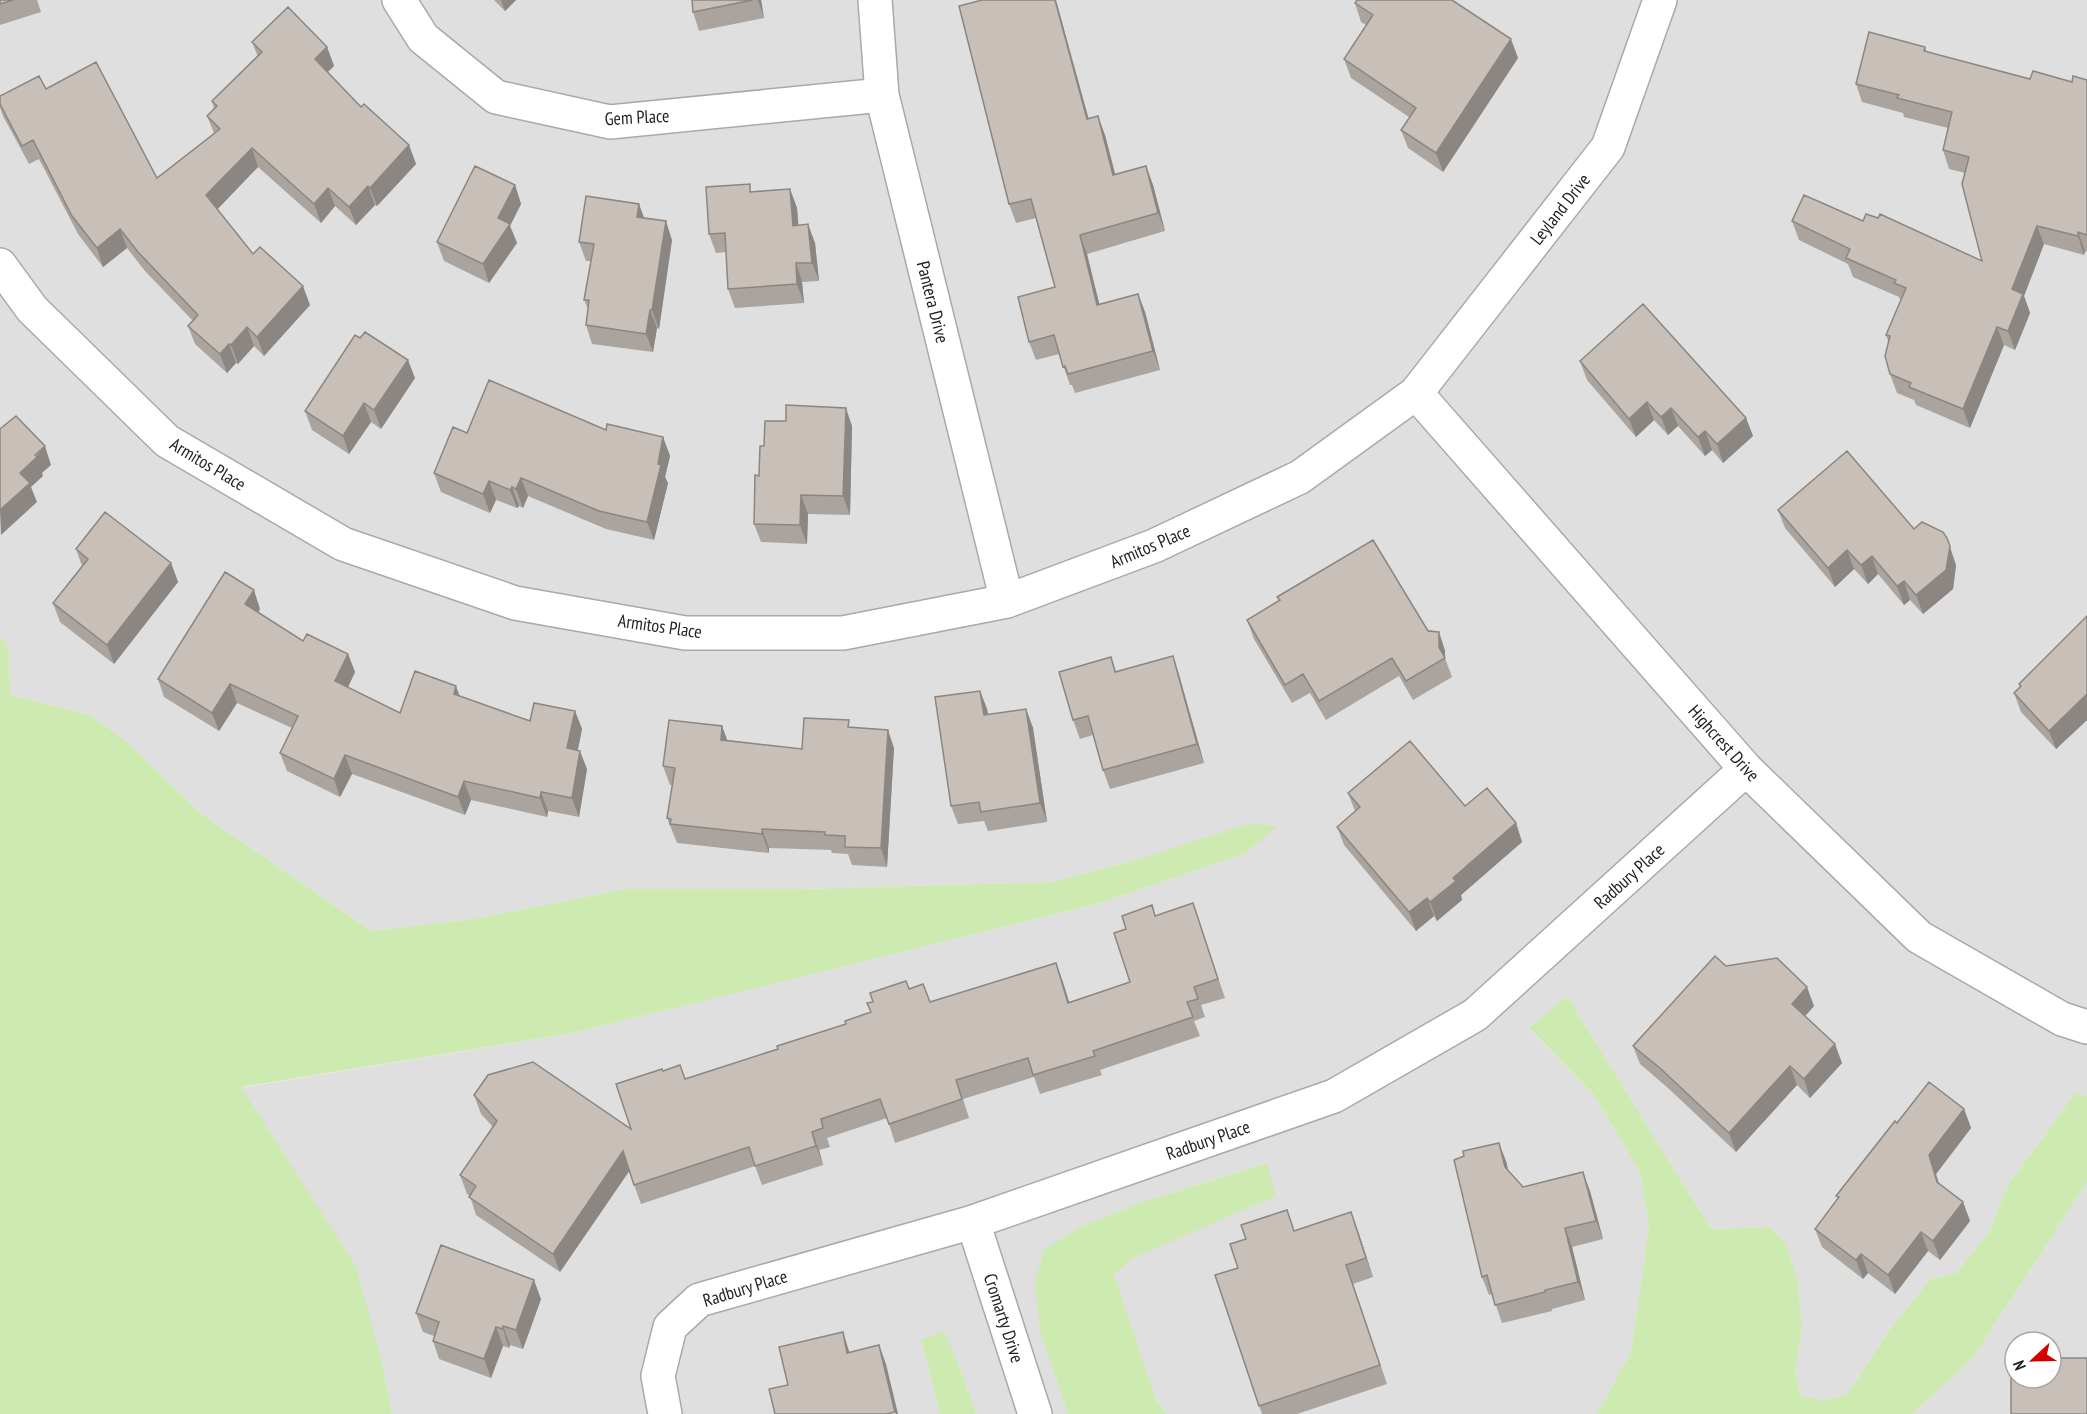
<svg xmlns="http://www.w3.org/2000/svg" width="2087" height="1414" viewBox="0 0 2087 1414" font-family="'PT Sans Narrow',sans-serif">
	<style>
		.residential { fill: #e0dfdf; fill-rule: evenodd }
		.grass { fill: #cdebb0 }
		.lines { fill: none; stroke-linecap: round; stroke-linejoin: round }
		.street-casing { stroke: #a9a9a9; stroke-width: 36 }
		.street { stroke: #fff; stroke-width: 33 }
		.wall { fill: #aba49e }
		.shaded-wall { fill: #8b8681 }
		.building { fill: #c7bfb8; stroke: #8b8681; stroke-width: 1.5 }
		.labels { text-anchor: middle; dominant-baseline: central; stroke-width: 4.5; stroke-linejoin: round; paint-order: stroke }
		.street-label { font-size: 18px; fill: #222; stroke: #fff }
	</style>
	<rect width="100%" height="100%" fill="#f2efe9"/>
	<path class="residential" d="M0 0H2087V1096L2076 1093 2037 1145 2008 1185 1988 1234 1956 1273 1930 1279 1888 1332 1848 1394 1823 1400 1801 1396 1795 1374 1802 1328 1798 1283 1785 1242 1770 1227 1711 1229 1567 996 1529 1029 1594 1095 1640 1172 1649 1226 1631 1352 1597 1414H1167L1156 1400 1114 1274 1133 1258 1266 1163 1139 1203 1082 1226 1040 1332 1068 1414H976L959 1365 921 1341 940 1414H392L382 1363 240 1088 573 1033 1097 904 1244 854 1145 857 1052 882 801 889H626L473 919 371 931 200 813 125 740 90 715 10 695 9 650 0 635Z
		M2087 1182V1414H1912L1972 1359ZM2015 1342H2051V1378H2015Z"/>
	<path class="grass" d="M0 635 9 650 10 695 90 715 125 740 200 813 371 931 473 919 626 889H801L1052 882 1145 857 1248 824 1278 826 1244 854 1097 904 573 1033 241 1087 356 1266 382 1363 392 1414H0Z
		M1567 996 1711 1229 1770 1227 1785 1242 1798 1282 1802 1328 1795 1374 1801 1396 1823 1400 1848 1394 1888 1332 1930 1279 1956 1273 1988 1234 2008 1185 2076 1092 2087 1096V1182L1972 1359 1912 1414H1597L1631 1352 1649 1226 1640 1172 1594 1095 1529 1028Z
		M1267 1163 1276 1196 1133 1258 1114 1274 1156 1400 1167 1414H1068L1040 1332 1035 1282 1044 1250 1082 1226 1139 1203Z
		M944 1331 959 1365 976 1414H940L921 1340Z"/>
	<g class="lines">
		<defs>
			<path id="street" d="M399 0 423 38 496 97 610 122 882 95
				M875 0 882 95 1007 601
				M0 265 32 309 167 441 343 544 515 603 685 633H843L1007 601 1154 546 1300 477 1416 393 1608 147 1660 0
				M1416 393 1746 769 1919 937 2062 1019 2087 1027
				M973 1222 1035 1414
				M665 1414 658 1376 670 1327 699 1300 973 1222 1334 1096 1475 1015 1746 769"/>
		</defs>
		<use href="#street" class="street-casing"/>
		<use href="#street" class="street"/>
	</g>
	<path class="wall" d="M0 0H37L41 12 0 25Z
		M494 0H516L505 11Z
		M692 0H761L764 18 699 31 693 12Z
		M1355 3 1518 58 1443 172 1408 148 1401 130 1409 117 1351 78 1344 59 1366 25 1361 22Z
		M252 42 327 47 334 66 328 72 361 107 409 145 416 164 377 206 375 205 356 225 335 206 321 223 258 167 217 209 253 254 310 305 264 356 254 346 238 364 236 363 227 373 195 344 188 326 193 321 145 271 127 248 103 267 78 234 39 159 29 164 3 116 0 107V96L46 89 157 178 214 133 207 116 214 108 212 101 258 57Z
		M1925 47 1927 52 2030 79 2072 82 2087 80V252L2085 251 2084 255 2044 244 2024 296 2030 313 2015 350 2004 345 1970 428 1916 405 1914 400 1897 393 1890 374 1888 341 1886 335 1901 301 1899 297 1853 277 1848 264 1799 240 1792 221H1863L1982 261 1965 173 1949 169 1943 150 1948 128 1904 117 1903 113 1862 102 1856 84Z
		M1089 119 1105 135 1115 174 1146 166 1153 185 1165 231 1087 254 1099 304 1138 294 1145 312 1160 370 1075 393 1072 385H1070L1059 354 1036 360 1029 342 1055 287 1036 218 1016 223 1009 204Z
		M515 185 521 204 510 226 517 243 489 283 444 261 437 242Z
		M790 189 797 208 798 225 815 243 819 281 802 282 804 303 735 308 728 289 726 252 716 253 709 234 753 191Z
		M644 218 672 240 659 329 657 328 653 352 592 344 586 325 588 309 584 300 591 261H586L579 242Z
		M360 338 415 378 381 429 371 422 349 454 312 430 305 411Z
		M1580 361 1746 418 1753 436 1723 463 1712 450 1705 456 1678 426 1668 435 1654 420 1636 437 1587 380Z
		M852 426 850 515 808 514 807 544 761 542 754 524 759 476Z
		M606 430 663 437 670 456 665 477 668 483 654 540 606 529 528 496 523 508 519 506 517 508 496 500 490 513 441 492 434 473 467 433Z
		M1778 510 1914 529 1956 565 1953 589 1923 614 1910 600 1904 605 1878 574 1868 584 1854 569 1835 587 1785 528Z
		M76 549 171 563 178 582 114 664 60 622 53 603 82 566Z
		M1277 597 1439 632 1445 651V658L1452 677 1413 700 1399 676 1326 720 1310 693 1292 703 1254 639 1247 620 1279 601Z
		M260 609 258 613 303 641 348 654 355 672 348 687 400 713 460 696 530 721 575 711 582 729 578 750 587 769 579 817 548 811 547 817 471 800 465 815 352 774 340 797 287 771 280 753 292 728 237 703 219 731 164 697 158 679Z
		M2087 616V720L2056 749 2021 712 2014 693 2020 687 2019 684Z
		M1111 657 1116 671 1179 675 1204 763 1110 789 1103 770 1093 735 1080 739 1073 720Z
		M980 691 987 709 988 715 1026 709 1033 728 1047 822 988 831 984 821 958 824 951 806Z
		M722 726 727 740 802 749 852 728 894 748 887 867 852 865 848 854 832 853 831 850 769 848V853L677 843 667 818 673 785H670L663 766Z
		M1348 793 1465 806 1516 823 1522 842 1461 895 1462 900 1437 921 1434 916 1416 931 1344 845 1337 827 1355 811Z
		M1156 916 1199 922 1225 998 1201 1005 1205 1017 1194 1021 1200 1036 1100 1070 1102 1075 1040 1094 1034 1077 963 1099 969 1118 895 1143 887 1118 827 1138 830 1147 819 1150 823 1165 762 1185 755 1166 641 1204 629 1171 560 1272 476 1215 470 1196 467 1194 460 1175 493 1127 481 1114 474 1095 631 1129 663 1071 685 1079 778 1049 846 1024 870 1012 909 989 930 1002 1056 963 1069 1002 1130 982 1126 929Z
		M1726 966 1814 1006 1805 1016 1842 1063 1810 1098 1797 1085 1736 1152 1668 1088 1640 1064 1633 1046Z
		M1964 1109 1971 1128 1936 1174 1939 1183 1963 1202 1970 1221 1940 1260 1928 1251 1895 1294 1868 1273 1863 1279 1822 1247 1815 1229 1838 1199 1836 1196 1897 1123Z
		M1506 1161 1508 1170 1523 1187 1590 1191 1603 1239 1572 1247 1585 1300 1552 1309V1311L1502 1323 1492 1294 1489 1295 1482 1277Z
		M1295 1231H1358L1373 1277 1353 1284 1387 1384 1297 1414H1262L1215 1275 1238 1268Z
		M541 1299 523 1349 510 1345 509 1348 503 1346 491 1378 439 1359 433 1341 434 1336 423 1332 416 1313Z"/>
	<path class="shaded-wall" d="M501 0H516L505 11Z
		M758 0H761L764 18Z
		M1055 0H1056L1094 138 1087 119Z
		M1511 39 1518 58 1443 172 1436 153Z
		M327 47 334 66 322 77 315 59Z
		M1098 116 1105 135 1120 193 1113 175Z
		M409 145 416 164 377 206 370 188Z
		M252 148 258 167 213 214 206 195Z
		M1146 166 1153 185 1165 231 1158 213Z
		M515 185 521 204 510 226 517 243 489 283 483 264 498 218Z
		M368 186 375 205 356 225 349 207Z
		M328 188 335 206 321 223 314 204Z
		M790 189 797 208 800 244 793 226Z
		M639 204 646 223 637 217Z
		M666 221 672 240 659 329 652 310Z
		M808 224 815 243 819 281 812 263Z
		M2037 226 2044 244 2024 296 2030 313 2015 350 2008 331 2012 289Z
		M120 229 127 248 103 267 97 248Z
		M2078 232 2085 251 2084 255 2078 236Z
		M1080 235 1087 254 1104 323 1097 305Z
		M796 263 802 282 804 303 797 284Z
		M303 286 310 305 264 356 257 337Z
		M1138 294 1145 312 1160 370 1153 351Z
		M650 310 657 328 653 352 646 334Z
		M247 327 254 346 238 364 231 345Z
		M1997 327 2004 345 1970 428 1963 409Z
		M229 344 236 363 227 373 220 354Z
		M408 360 415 378 381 429 374 410Z
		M1647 402 1654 420 1636 437 1629 419Z
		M364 403 371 422 349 454 343 436Z
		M846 408 852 426 850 515 843 496Z
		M1671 408 1678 426 1668 435 1661 417Z
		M1746 418 1753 436 1723 463 1717 444Z
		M1705 431 1712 450 1705 456 1698 437Z
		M663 437 670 456 665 477 668 483 654 540 647 522Z
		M45 446 51 465 42 473 43 476 31 487 37 502 1 535 0 510 20 473Z
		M521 478 528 496 523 508 516 489Z
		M489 481 496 500 490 513 483 494Z
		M512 487 519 506 517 508 510 490Z
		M801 495 808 514 807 544 800 525Z
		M1947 538 1956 565 1953 589 1923 614 1916 595Z
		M1847 550 1854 569 1835 587 1828 568Z
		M1872 556 1878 574 1868 584 1861 565Z
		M171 563 178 582 114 664 107 645Z
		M1904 581 1910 600 1904 605 1897 586Z
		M254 590 260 609 252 623 245 604Z
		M1439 632 1445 651V658L1439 647Z
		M348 654 355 672 342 700 335 681Z
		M1173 656 1179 675 1204 763 1197 744Z
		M230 684 237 703 219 731 212 713Z
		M456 686 463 705 454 694Z
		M980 691 987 709 991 734 984 715Z
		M2087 694V720L2056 749 2049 731Z
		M1026 709 1033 728 1047 822 1040 803Z
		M575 711 582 729 574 767 567 748Z
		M722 726 729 745 721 740Z
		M888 730 894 748 887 867 881 848Z
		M580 751 587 769 579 817 572 798Z
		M345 755 352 774 340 797 334 779Z
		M464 781 471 800 465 815 458 797Z
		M541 792 548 811 547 817 540 798Z
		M1516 823 1522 842 1461 895 1462 900 1437 921 1430 902 1453 878Z
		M762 829 769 848V853L762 834Z
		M1427 898 1434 916 1416 931 1409 912Z
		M1056 963 1063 982 1075 1021 1068 1003Z
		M1807 987 1814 1006 1799 1023 1792 1004Z
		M1835 1044 1842 1063 1810 1098 1804 1079Z
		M1790 1066 1797 1085 1736 1152 1729 1133Z
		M1964 1109 1971 1128 1936 1174 1944 1201 1929 1155Z
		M812 1132 819 1150 823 1165 816 1146Z
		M1499 1143 1506 1161 1512 1186 1505 1167Z
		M623 1151 630 1170 560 1272 553 1254Z
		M1583 1172 1590 1191 1603 1239 1596 1221Z
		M1963 1202 1970 1221 1940 1260 1933 1241Z
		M1351 1212 1358 1231 1373 1277 1366 1258Z
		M1565 1228 1572 1247 1585 1300 1578 1282Z
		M1921 1232 1928 1251 1895 1294 1888 1275Z
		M1861 1254 1868 1273 1863 1279 1856 1260Z
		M534 1280 541 1299 523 1349 516 1330Z
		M503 1326 510 1345 509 1348 503 1329Z
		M496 1327 503 1346 491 1378 484 1359Z
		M843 1332 849 1351 854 1371 847 1353Z
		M879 1345 886 1364 898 1414H896L895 1412Z"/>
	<path class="building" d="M0 0H13L0 4Z
		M692 0H753L693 12Z
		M982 0H1055L1087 119 1098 116 1113 175 1146 166 1158 213 1080 235 1097 305 1138 294 1153 351 1068 374 1065 366 1063 367 1054 335 1029 342 1018 297 1055 287 1031 199 1009 204 959 6Z
		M1357 0H1452L1511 39 1436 153 1401 130 1416 108 1344 59 1373 15 1355 3Z
		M288 7 327 47 315 59 361 107 364 104 409 145 370 188 368 186 349 207 328 188 314 204 252 148 206 195 253 254 260 247 303 286 257 337 247 327 231 345 229 344 220 354 188 326 198 315 138 252 120 229 97 248 72 216 33 140 22 146 0 104V96L39 76 46 89 96 62 157 178 220 129 207 116 217 106 212 101 262 52 252 42Z
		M1869 32 1925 47 1924 51 2030 79 2033 71 2072 82 2073 76 2087 80V235L2078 232V236L2037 226 2012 289 2023 294 2008 331 1997 327 1963 409 1909 387 1911 383 1890 374 1885 356 1890 336 1886 335 1906 288 1894 283 1896 280 1846 258 1850 249 1792 221 1804 195 1863 221 1866 214 1878 218 1880 214 1982 261 1962 184 1969 157 1943 150 1952 112 1897 98 1899 95 1856 84Z
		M475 166 515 185 498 218 510 224 483 264 437 242Z
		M750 184V192L790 189 793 226 808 224 812 263H796L797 284 728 289 725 233 709 234 706 187Z
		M586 196 639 204 637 217 666 221 652 310H650L646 334 586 325 589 300H584L594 244 579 242Z
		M1643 304 1746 418 1717 444 1705 431 1698 437 1671 408 1661 417 1647 402 1629 419 1580 361Z
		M365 332 408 360 374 410 364 403 343 436 305 411 355 335 360 338Z
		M489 380 606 430 607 424 663 437 658 464 661 465 647 522 599 511 521 478 516 489 512 487 510 490 489 481 483 494 434 473 453 427 467 433Z
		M786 405 846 408 843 496 801 495 800 525 754 524 755 475 759 476 760 446H764L765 421H786Z
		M16 416 45 446 35 455 37 457 20 473 30 483 0 510V429Z
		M1847 451 1914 529 1922 522 1943 532 1947 538 1950 546 1946 570 1916 595 1904 581 1897 586 1872 556 1861 565 1847 550 1828 568 1778 510Z
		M105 512 171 563 107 645 53 603 88 559 76 549Z
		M1373 540 1428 631 1439 632V647L1445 658 1406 681 1392 658 1319 701 1303 674 1285 685 1247 620 1280 600 1277 597Z
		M225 572 254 590 245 604 303 641 307 634 348 654 335 681 400 713 415 671 456 686 454 694 530 721 534 703 575 711 567 748 580 751 572 798 541 792 540 798 464 781 458 797 345 755 334 779 280 753 298 716 230 684 212 713 158 679Z
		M2087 616V694L2049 731 2014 693 2021 686 2019 684Z
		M1173 656 1197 744 1103 770 1088 716 1073 720 1059 672 1111 657 1115 672Z
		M980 691 984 715 1026 709 1040 803 981 812 979 802 951 806 935 697Z
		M804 718 849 720 848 727 888 730 881 848 845 847V836L825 835V832L762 829V834L670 824 671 819 667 818 675 768 663 766 669 720 722 726 721 740 802 749Z
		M1410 741 1465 806 1487 788 1516 823 1453 878 1456 881 1430 902 1427 898 1409 912 1337 827 1360 807 1348 793Z
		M1193 903 1218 979 1194 987 1198 999 1187 1002 1193 1017 1093 1051 1095 1056 1033 1075 1028 1058 956 1080 962 1099 889 1124 880 1099 821 1119 823 1128 812 1132 816 1146 755 1166 749 1147 634 1185 623 1151 553 1254 469 1197 476 1186 460 1175 497 1121 474 1095 488 1075 533 1062 631 1129 616 1084 662 1069 663 1071 680 1065 685 1079 778 1049 777 1046 846 1024 845 1021 871 1012 867 1003 873 1002 870 993 906 981 909 989 923 984 930 1002 1056 963 1068 1003 1130 982 1114 933 1126 929 1122 916 1152 905 1155 916Z
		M1715 956 1726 966 1777 958 1807 987 1792 1004 1835 1044 1804 1079 1790 1066 1729 1133 1661 1069 1633 1046Z
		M1929 1082 1964 1109 1929 1155 1937 1182 1963 1202 1933 1241 1921 1232 1888 1275 1861 1254 1856 1260 1815 1229 1839 1197 1836 1196 1895 1121 1897 1123Z
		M1499 1143 1505 1167 1523 1187 1583 1172 1596 1221 1565 1228 1578 1282 1545 1290V1292L1495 1305 1487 1275 1482 1277 1454 1160 1464 1156 1463 1151Z
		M1287 1210 1294 1231 1351 1212 1366 1258 1346 1265 1380 1365 1259 1406 1215 1275 1238 1268 1230 1244 1246 1239 1241 1225Z
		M441 1245 534 1280 516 1330 503 1326V1329L496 1327 484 1359 433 1341 439 1322 416 1313Z
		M843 1332 847 1353 879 1345 895 1412 887 1414H775L769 1389 788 1385 779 1347Z
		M2011 1358H2015V1378H2051V1358H2087V1414H2011Z"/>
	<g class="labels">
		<g class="street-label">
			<text transform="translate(637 117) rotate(-3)">Gem Place</text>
			<text transform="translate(1560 209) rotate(-52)">Leyland Drive</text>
			<text transform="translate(933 302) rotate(76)">Pantera Drive</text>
			<text transform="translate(208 464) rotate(31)">Armitos Place</text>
			<text transform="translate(1150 546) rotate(-23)">Armitos Place</text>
			<text transform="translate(660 626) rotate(8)">Armitos Place</text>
			<text transform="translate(1724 743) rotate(48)">Highcrest Drive</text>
			<text transform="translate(1629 876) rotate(-42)">Radbury Place</text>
			<text transform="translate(1208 1140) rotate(-19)">Radbury Place</text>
			<text transform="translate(745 1288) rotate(-17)">Radbury Place</text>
			<text transform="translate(1004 1318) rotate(72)">Cromarty Drive</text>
		</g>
	</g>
	<g transform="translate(2033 1360) rotate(248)"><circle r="28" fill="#ffffff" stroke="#a7a7a7" stroke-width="1.5"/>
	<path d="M0-4.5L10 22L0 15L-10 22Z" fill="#d40000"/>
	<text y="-9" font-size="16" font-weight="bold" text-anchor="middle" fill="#222222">N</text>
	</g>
</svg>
